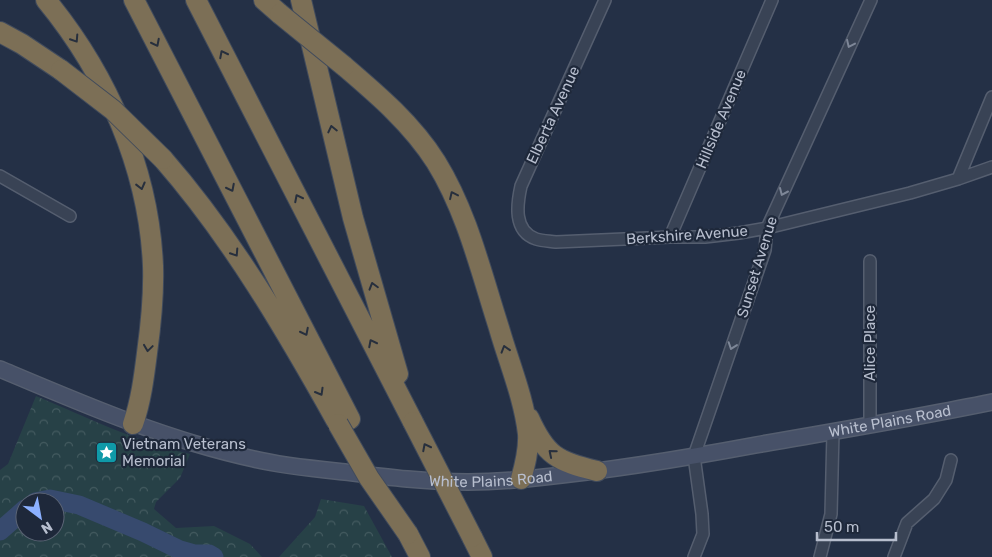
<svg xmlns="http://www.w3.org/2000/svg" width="992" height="557" viewBox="0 0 992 557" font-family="Rubik,sans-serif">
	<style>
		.forest { fill: url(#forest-crowns); fill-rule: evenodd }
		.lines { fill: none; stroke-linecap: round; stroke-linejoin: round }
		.river { stroke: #374a6e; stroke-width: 19 }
		.minor-casing { stroke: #555e6f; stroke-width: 14 }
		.secondary-casing { stroke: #555e6f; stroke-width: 18 }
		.motorway-casing { stroke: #414b5c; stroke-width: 22 }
		.minor { stroke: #394355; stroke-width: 11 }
		.secondary { stroke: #475168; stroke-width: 15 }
		.motorway { stroke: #7c6f56; stroke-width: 20 }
		.motorway-bridge-casing { stroke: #414b5c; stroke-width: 22; stroke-linecap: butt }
		.motorway-bridge { stroke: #7c6f56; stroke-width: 20 }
		.oneway { stroke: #272f3d }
		.oneway2 { stroke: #7e8798 }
		.labels { text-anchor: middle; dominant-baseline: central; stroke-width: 4.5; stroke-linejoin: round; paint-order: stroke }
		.street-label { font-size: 15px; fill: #b7bece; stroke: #1e283a }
		.poi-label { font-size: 15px; fill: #b7bece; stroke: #1e283a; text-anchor: start }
	</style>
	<defs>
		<pattern id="forest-crowns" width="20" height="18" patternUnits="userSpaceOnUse" patternTransform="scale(1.25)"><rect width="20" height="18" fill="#274147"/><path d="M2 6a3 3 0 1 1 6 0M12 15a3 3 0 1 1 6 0" fill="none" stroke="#445b60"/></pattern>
	</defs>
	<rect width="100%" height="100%" fill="#243046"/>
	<path class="forest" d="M36 396C86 417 137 442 190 454L180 478 156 502 154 509 176 528 214 526 250 544 262 557H0V470L8 464ZM25 502H55V532H25Z
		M321 499 364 506 392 557H279L315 517Z"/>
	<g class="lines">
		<path class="river" d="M35 502 50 499 79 505 143 532 180 550 194 554H209L214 557
			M0 531 25 509"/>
		<defs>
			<path id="minor" d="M605 0 521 186C517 204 513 231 536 239 542 241 549 241 556 242L670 237H705L739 233 767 228 910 193 958 179 992 167
				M0 176 70 216
				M958 179 992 97
				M670 237 772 0
				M870 261V425
				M694 557 703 534 702 514 694 456 765 250 767 228 871 0
				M820 557 831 514 833 432
				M894 557 907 523 934 499 946 480 951 460"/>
			<g id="secondary">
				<path id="s1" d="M0 369C83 404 166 440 254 459 283 466 316 469 345 472 386 477 426 482 468 482 493 482 519 480 544 477 615 470 686 458 756 445 835 431 914 418 992 402"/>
			</g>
			<path id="motorway" d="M46 0C107 74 149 169 153 266 154 296 151 324 147 353 144 377 141 401 133 424
				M134 0 350 419
				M196 0 413 422
				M264 0 280 14
				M301 0 353 218 398 374
				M0 32 22 44 61 70
				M344 66C378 95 412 124 436 162 467 212 481 272 499 328 509 363 524 398 528 434 529 450 525 465 521 479
				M163 159C232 238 285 329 336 420
				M529 418C546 456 557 461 597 471
				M408 534 420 557
				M472 537 482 557"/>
		</defs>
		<use href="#minor" class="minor-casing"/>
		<use href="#secondary" class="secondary-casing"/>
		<use href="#motorway" class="motorway-casing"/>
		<use href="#minor" class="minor"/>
		<use href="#secondary" class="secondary"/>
		<use href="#motorway" class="motorway"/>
		<defs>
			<path id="motorway-bridge" d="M280 14 344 66
				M61 70 113 110 163 159
				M413 422 472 537
				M338 424 369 478 408 534"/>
		</defs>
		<use href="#motorway-bridge" class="motorway-bridge-casing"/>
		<use href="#motorway-bridge" class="motorway-bridge"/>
	</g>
	<defs><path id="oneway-chevron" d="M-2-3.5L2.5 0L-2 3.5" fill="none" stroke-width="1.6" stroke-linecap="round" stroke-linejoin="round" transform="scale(1.25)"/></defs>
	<g class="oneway">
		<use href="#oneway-chevron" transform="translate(75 39) rotate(57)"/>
		<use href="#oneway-chevron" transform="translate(156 43) rotate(63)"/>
		<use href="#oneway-chevron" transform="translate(223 54) rotate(-117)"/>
		<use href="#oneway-chevron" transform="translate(332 129) rotate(-103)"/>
		<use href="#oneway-chevron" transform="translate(141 186) rotate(76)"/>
		<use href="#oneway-chevron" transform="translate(231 188) rotate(63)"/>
		<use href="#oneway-chevron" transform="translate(453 195) rotate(-115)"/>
		<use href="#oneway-chevron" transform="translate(298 198) rotate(-117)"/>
		<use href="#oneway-chevron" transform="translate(235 253) rotate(57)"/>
		<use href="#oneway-chevron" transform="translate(373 286) rotate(-106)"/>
		<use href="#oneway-chevron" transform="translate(305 332) rotate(63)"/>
		<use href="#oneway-chevron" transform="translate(372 343) rotate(-117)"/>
		<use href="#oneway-chevron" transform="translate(148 348) rotate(98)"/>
		<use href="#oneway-chevron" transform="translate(505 349) rotate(-107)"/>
		<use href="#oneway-chevron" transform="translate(320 392) rotate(60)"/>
		<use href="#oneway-chevron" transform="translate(426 447) rotate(-117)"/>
		<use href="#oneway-chevron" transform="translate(552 453) rotate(-140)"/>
	</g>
	<g class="oneway2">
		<use href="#oneway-chevron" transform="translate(850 44) rotate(115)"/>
		<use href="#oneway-chevron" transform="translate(783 192) rotate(114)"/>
		<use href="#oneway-chevron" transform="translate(732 346) rotate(109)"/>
	</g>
	<defs>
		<symbol id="sight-square" viewBox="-11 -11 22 22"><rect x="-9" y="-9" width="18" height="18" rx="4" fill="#0f9aa8" stroke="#1e283a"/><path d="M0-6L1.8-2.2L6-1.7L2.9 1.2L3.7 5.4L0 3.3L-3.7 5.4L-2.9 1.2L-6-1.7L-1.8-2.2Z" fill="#fff"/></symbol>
	</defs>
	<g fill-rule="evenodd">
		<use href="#sight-square" x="94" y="440" width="25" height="25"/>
	</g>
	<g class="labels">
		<g class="street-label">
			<text transform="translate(553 115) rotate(-65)">Elberta Avenue</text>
			<text transform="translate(721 119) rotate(-67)">Hillside Avenue</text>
			<text transform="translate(687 235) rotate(-4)">Berkshire Avenue</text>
			<text transform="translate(757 267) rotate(-73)">Sunset Avenue</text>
			<text transform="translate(870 343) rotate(-90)">Alice Place</text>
			<text stroke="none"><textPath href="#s1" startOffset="912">White Plains Road</textPath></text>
			<text stroke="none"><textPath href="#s1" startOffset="508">White Plains Road</textPath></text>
		</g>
		<g class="poi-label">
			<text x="122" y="444">Vietnam Veterans<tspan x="122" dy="17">Memorial</tspan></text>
		</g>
	</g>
	<g transform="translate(40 517) rotate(148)"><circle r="24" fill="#1e283a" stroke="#5b6475"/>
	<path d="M0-4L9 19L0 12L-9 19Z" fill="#8bb0ff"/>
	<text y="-8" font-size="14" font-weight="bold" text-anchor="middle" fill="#b7bece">N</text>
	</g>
	<path d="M817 532v8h79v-8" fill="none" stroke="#b7bece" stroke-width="2.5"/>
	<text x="824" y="532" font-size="15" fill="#b7bece" stroke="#1e283a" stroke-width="4" paint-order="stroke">50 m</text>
</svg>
